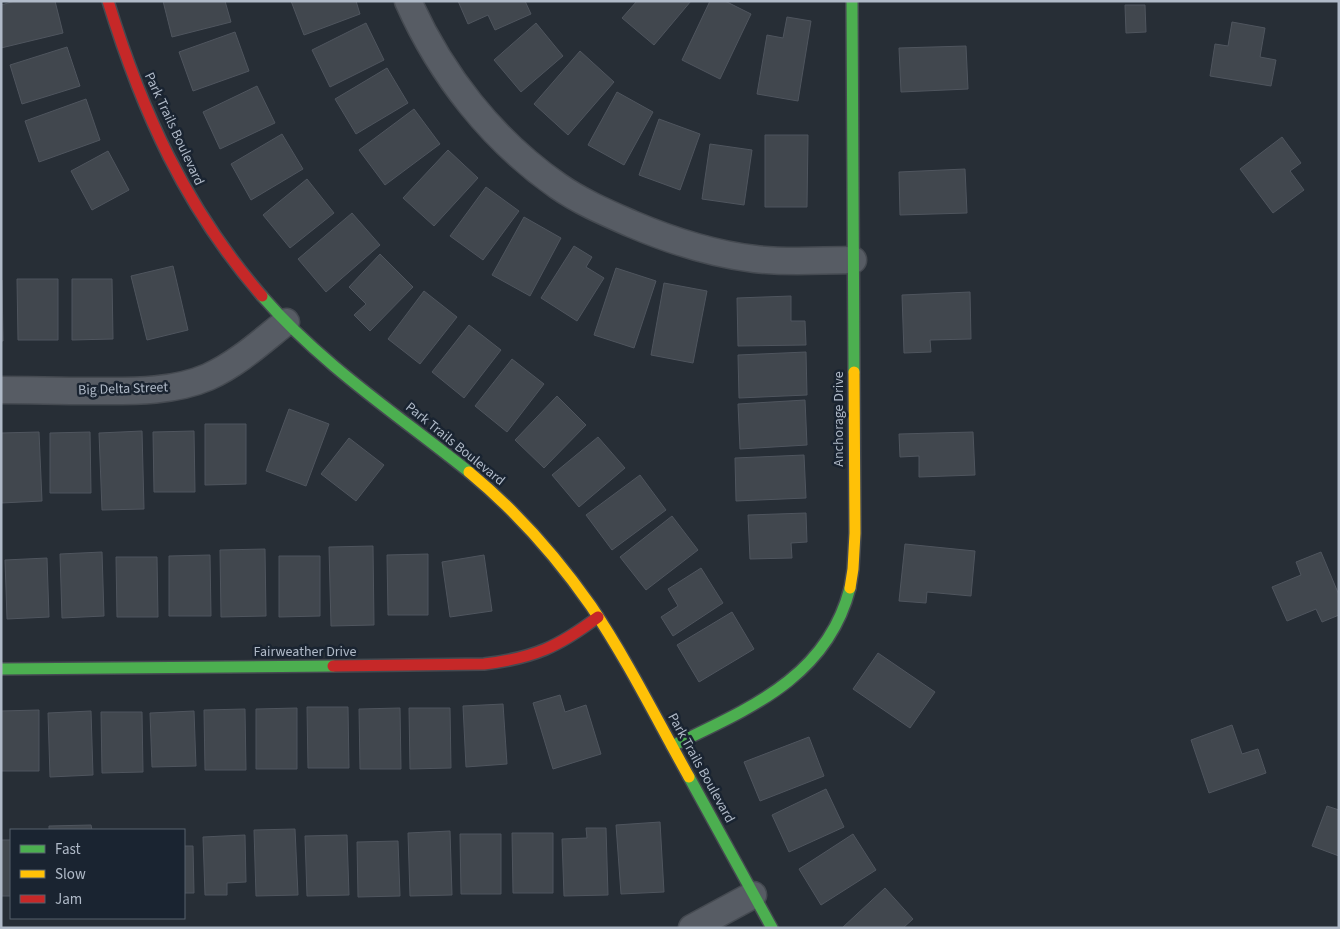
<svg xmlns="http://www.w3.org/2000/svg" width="1340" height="929" viewBox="0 0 1340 929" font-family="'Source Sans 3',sans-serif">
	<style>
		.building { fill: #41474e; stroke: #4f555e }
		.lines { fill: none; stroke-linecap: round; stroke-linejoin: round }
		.street-casing { stroke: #454a51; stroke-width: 29 }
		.fast-casing { stroke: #454a51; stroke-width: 14 }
		.slow-casing { stroke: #454a51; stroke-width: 14 }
		.jam-casing { stroke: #454a51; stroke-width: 14 }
		.street { stroke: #575c64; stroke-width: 26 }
		.fast { stroke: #4caf50; stroke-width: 11 }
		.slow { stroke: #ffc107; stroke-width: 11 }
		.jam { stroke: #c62828; stroke-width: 11 }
		.labels { text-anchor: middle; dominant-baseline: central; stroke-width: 5; stroke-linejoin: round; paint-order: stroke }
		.street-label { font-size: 14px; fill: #b0bac8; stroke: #1a2431 }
	</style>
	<rect width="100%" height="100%" fill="#272e36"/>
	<path class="building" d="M15 1H55L63 33 1 48V5Z
		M163 1H225L231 22 172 37Z
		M291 1H356L360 14 304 35Z
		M458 1H525L531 14 495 30 488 15 468 24Z
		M637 1H691L654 45 622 18Z
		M710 1H725L751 14 720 79 682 60Z
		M1125 5H1145L1146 32 1126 33Z
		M787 17 811 21 798 101 757 94 767 35 783 38Z
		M1232 22 1265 28 1260 57 1276 60 1271 86 1210 76 1215 44 1228 46Z
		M366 23 384 60 330 87 312 50Z
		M536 23 563 56 521 92 494 60Z
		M235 32 249 71 193 91 179 52Z
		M966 46 968 89 901 92 899 48Z
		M67 47 80 86 22 104 10 65Z
		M580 51 614 82 568 135 534 104Z
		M387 68 408 103 356 134 335 99Z
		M257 86 275 123 220 149 203 112Z
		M617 92 653 112 624 165 588 145Z
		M86 99 100 140 39 162 25 121Z
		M414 109 440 144 385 185 359 150Z
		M659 119 700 134 680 190 639 175Z
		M282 134 303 169 251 200 231 164Z
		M765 135H808L807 207H765Z
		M1282 137 1301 163 1290 171 1304 190 1273 213 1240 169Z
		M710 144 752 150 744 205 702 199Z
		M448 150 478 178 434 226 403 198Z
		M108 151 129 190 92 210 71 171Z
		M965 169 967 213 900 215 899 172Z
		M307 179 334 213 290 248 263 215Z
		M486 187 519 211 483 260 450 236Z
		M352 213 380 245 326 292 298 259Z
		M524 217 561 238 530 296 492 275Z
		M574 246 592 257 586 267 604 278 577 321 541 298Z
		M380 254 413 287 370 331 354 315 366 304 349 287Z
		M173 266 188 330 147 340 131 276Z
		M616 268 656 281 634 348 594 335Z
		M17 279H58V340H18Z
		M72 279H112L113 339 72 340Z
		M1 280H2L3 341H1Z
		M664 283 707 291 693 363 651 355Z
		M424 291 457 317 420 364 388 339Z
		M970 292 971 339 930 340 931 352 904 353 902 295Z
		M791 296V321H805L806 345 738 346 737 298Z
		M469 325 501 350 464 398 432 372Z
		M806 352 807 395 739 398 738 355Z
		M512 359 544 384 507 432 475 406Z
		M557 396 586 425 544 468 515 440Z
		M805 400 807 445 740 449 738 404Z
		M289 409 329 424 306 486 266 471Z
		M205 424H246V484L205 485Z
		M142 431 144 509 102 510 99 433Z
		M194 431 195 492H154L153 432Z
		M39 432 42 501 1 503V433Z
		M90 432 91 493H50V433Z
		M973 432 975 475 919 477V456L900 457 899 434Z
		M598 437 625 468 579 507 552 475Z
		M349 438 384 465 356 501 321 474Z
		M804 455 806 498 736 501 735 458Z
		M640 475 666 510 612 550 586 515Z
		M806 513 807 542 791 543 792 558 750 559 748 515Z
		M672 516 698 550 646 590 620 557Z
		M905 544 975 551 971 596 927 592 926 603 899 601Z
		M373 546 374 625 331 626 329 547Z
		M265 549 266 616 221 617 220 550Z
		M102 552 104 616 62 618 60 554Z
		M1321 552 1339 595V615L1322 622 1316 609 1287 621 1272 587 1301 575 1296 562Z
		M428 554V615H388L387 555Z
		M210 555 211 616H169V556Z
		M484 555 492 611 450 617 442 562Z
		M279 556H320V616L279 617Z
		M116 557H157L158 617H117Z
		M47 558 49 617 7 619 5 560Z
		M701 568 723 603 673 636 661 617 678 606 668 589Z
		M732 612 754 649 699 682 677 645Z
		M878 653 935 692 910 728 853 689Z
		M560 695 565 712 586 705 601 754 553 769 533 703Z
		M503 704 507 764 466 767 463 706Z
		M307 707H348L349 768H308Z
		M297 708V769H256V709Z
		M400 708 401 769H360L359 709Z
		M409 708H450L451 768 410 769Z
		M245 709 246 770H205L204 710Z
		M39 710V771H1V711Z
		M91 711 93 775 50 777 48 713Z
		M194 711 196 766 152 767 150 713Z
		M101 712H142L143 772 102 773Z
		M1232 725 1242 754 1258 749 1266 773 1209 793 1191 740Z
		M809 737 824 776 760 801 744 762Z
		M826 789 844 827 789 852 772 815Z
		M1327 806 1339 810V856L1312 846Z
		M660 822 664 892 621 894 616 825Z
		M91 825 92 830H49V826Z
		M586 828H606L608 895 564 896 562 839 587 838Z
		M295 829 298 895 256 896 254 830Z
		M450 831 452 895 410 896 408 833Z
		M512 833H553V893H513Z
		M460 834H501V894H461Z
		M853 834 876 870 821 905 799 869Z
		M245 835 246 882 227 883V895H205L203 837Z
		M347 835 349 895 307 896 305 836Z
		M1 840H11V896H1Z
		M398 841 400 896 358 897 357 842Z
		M184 846H193L194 893H184Z
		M885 888 913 919 903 928H842Z"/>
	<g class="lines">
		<defs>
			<path id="street" d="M408 1C441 75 492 140 558 186 581 202 607 213 632 224 672 241 712 254 755 259 788 263 821 260 853 260
				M1 390C30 390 59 391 89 391 128 391 171 393 208 377 237 364 261 342 286 322
				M692 928 753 895"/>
			<path id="fast" d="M852 1 854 372
				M262 296C322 365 398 415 469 472
				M1 669 333 666
				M672 746C748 709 827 678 850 588
				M689 777 772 928"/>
			<path id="slow" d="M469 472C516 511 556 556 591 606 628 661 657 720 689 777
				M850 588 853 569 855 533 854 372"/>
			<path id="jam" d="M108 1C142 112 185 207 262 296
				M333 666 484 664C534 658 558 647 598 617"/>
		</defs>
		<use href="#street" class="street-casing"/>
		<use href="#fast" class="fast-casing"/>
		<use href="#slow" class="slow-casing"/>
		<use href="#jam" class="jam-casing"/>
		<use href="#street" class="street"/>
		<use href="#fast" class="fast"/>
		<use href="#slow" class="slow"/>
		<use href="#jam" class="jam"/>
	</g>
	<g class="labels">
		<g class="street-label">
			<text transform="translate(174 129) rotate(65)">Park Trails Boulevard</text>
			<text transform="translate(123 389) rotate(-2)">Big Delta Street</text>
			<text transform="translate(839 419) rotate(-90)">Anchorage Drive</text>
			<text transform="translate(455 444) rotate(39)">Park Trails Boulevard</text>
			<text x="305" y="652">Fairweather Drive</text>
			<text transform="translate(701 768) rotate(61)">Park Trails Boulevard</text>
		</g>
	</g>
	<rect width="1340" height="929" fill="none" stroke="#b0bac8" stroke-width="5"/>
	<rect x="10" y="829" width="175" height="90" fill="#1a2431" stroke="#56606d"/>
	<rect x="20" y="845" width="25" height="8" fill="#4caf50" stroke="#56606d"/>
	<text x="55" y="854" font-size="15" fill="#b0bac8">Fast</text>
	<rect x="20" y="870" width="25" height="8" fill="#ffc107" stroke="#56606d"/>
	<text x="55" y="879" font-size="15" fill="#b0bac8">Slow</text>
	<rect x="20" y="895" width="25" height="8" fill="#c62828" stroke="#56606d"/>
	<text x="55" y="904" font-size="15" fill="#b0bac8">Jam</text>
</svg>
